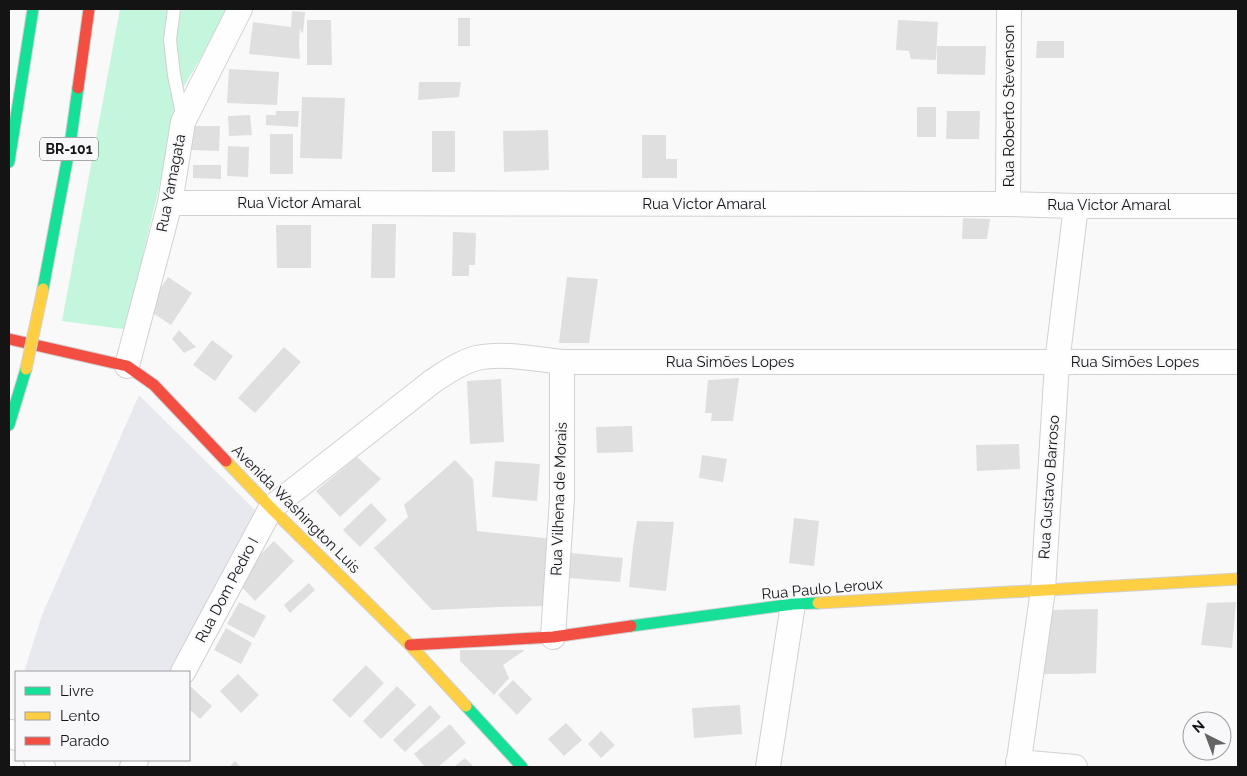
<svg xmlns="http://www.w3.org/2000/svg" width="1247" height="776" viewBox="0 0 1247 776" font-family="Raleway,sans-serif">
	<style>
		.built { fill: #e8e9ef }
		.green { fill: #c4f5dd }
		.building { fill: #dfdfdf }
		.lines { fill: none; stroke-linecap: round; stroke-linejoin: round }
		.lane-casing { stroke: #d1d1d2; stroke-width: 14 }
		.street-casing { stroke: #d1d1d2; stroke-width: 26 }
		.fast-casing { stroke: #d1d1d2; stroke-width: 13 }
		.slow-casing { stroke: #d1d1d2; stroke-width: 13 }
		.jam-casing { stroke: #d1d1d2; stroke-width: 13 }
		.lane { stroke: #fefefe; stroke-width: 12 }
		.street { stroke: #fefefe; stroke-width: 24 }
		.fast { stroke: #16e098; stroke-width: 11 }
		.slow { stroke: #ffcf43; stroke-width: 11 }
		.jam { stroke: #f24e42; stroke-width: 11 }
		.slow-bridge-casing { stroke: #d1d1d2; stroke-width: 13; stroke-linecap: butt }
		.slow-bridge { stroke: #ffcf43; stroke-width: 11 }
		.labels { text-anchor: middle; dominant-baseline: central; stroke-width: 4; stroke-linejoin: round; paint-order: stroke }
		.shield { fill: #f8f8fb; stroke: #58585a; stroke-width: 1 }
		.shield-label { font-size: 14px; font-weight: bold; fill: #141415 }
		.street-label { font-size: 15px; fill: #141415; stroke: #f8f8fb }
	</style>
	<rect width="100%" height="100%" fill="#f9f9fa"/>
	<path class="built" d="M139 395 260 515 177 672H24L42 615Z"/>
	<path class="green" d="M120 9H229L183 88 144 250 130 330 62 321Z"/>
	<path class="building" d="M292 11 305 12 303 33 301 32 300 28 299 43 300 59 249 54 253 22 291 27Z
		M458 18H470V46H458Z
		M307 20H331L332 65H307Z
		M898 20 938 22 936 60 911 59 909 51 896 50Z
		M1037 41H1064V58H1036Z
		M937 46H986L985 75 937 74Z
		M229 69 279 72 277 105 227 103Z
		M419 82H461L459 97 418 100Z
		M302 97 345 98 342 159 300 158Z
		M917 107H936V137H917Z
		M276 111H299L298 127 266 125V115H276Z
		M947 111H980L979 139H946Z
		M250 115 252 135 229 136 228 116Z
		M192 126H220L219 151 192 150Z
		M548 130 549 170 504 172 503 131Z
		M432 131H455V172H432Z
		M270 134H293V174H270Z
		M642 135H666V159H677V178H642Z
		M228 146 249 147 248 177 227 176Z
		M193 165H221V179L193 178Z
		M963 218 990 219 987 239H962Z
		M372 224H396L395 278H371Z
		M276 225H311V268H277Z
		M453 232 476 233 475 265H469V276H452Z
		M168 277 192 293 171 325 147 309Z
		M567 277 598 279 589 343H559Z
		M179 330 196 347 184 353 172 339Z
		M212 340 233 356 215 381 193 365Z
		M284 347 301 362 255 413 238 398Z
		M739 378 733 421H711L712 413H705L708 380Z
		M501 379 504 442 470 444 467 381Z
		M632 426 633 452 597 453 596 427Z
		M1019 444 1020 469 977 471 976 445Z
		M702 455 727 459 723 482 699 478Z
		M357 457 381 479 340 517 316 491Z
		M455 460 473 479 477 531 554 539 547 606 499 607 432 610 374 548 408 517 404 505Z
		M495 461 540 464 537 501 492 497Z
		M371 503 387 520 360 547 343 530Z
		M794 518 819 521 814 566 789 563Z
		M637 521 674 522 666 591 629 587 633 547Z
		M274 541 294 561 255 601 235 580Z
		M571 553 623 558 620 582 569 578Z
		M309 583 315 590 290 613 284 605Z
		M239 602 266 616 254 638 227 624Z
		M1236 602 1232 648 1201 645 1207 603Z
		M1098 609 1096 673 1069 674H1040L1048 610Z
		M226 628 252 643 241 664 214 650Z
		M460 650H525L503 665 509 678 494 695 460 661Z
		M366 665 384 683 350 718 332 700Z
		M238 674 259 695 241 713 220 691Z
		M513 680 532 699 517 715 498 695Z
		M189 685 212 706 200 719 189 709 190 706 189 705Z
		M397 686 416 705 381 739 363 721Z
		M430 705 441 717 405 752 393 740Z
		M740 705 742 734 694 738 692 708Z
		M566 723 582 740 564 756 548 739Z
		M450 724 466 743 438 767H425L414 754Z
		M601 731 615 745 601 758 588 744Z
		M465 758 474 767H454Z
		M235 761 241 767H229Z"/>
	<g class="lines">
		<defs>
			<path id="lane" d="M174 9 170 40 174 75 183 119"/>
			<path id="street" d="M170 203 1008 204 1076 206H1238
				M1008 204 1009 9
				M127 366 170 203 183 122 240 9
				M553 637 562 498V362
				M183 672 271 508 433 381C447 372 461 362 477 358 503 352 535 359 562 362H1238
				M11 732 16 738
				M36 760 43 767
				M1018 762 1075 767
				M132 767 136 760
				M768 767 793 604
				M1018 767 1043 590 1057 363 1076 206"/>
			<path id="fast" d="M9 162 33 9
				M43 289 70 145 78 88
				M9 425 26 369
				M631 626 793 604 818 603
				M466 706 522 767"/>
			<path id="slow" d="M226 461 271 508 410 645 466 706
				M818 603 1238 579"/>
			<path id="jam" d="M78 88 89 9
				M9 339 127 366 154 385 226 461
				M410 645 553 637 631 626"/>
		</defs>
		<use href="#lane" class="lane-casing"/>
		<use href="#street" class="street-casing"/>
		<use href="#fast" class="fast-casing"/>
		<use href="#slow" class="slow-casing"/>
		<use href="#jam" class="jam-casing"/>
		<use href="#lane" class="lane"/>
		<use href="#street" class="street"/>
		<use href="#fast" class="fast"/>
		<use href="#slow" class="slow"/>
		<use href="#jam" class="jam"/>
		<defs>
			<path id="slow-bridge" d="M26 369 43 289"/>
		</defs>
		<use href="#slow-bridge" class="slow-bridge-casing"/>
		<use href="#slow-bridge" class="slow-bridge"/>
	</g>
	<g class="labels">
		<rect class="shield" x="40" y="137.5" width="58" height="23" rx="4"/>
		<g class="shield-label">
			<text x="69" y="149">BR-101</text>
		</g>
		<g class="street-label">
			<text transform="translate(1009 106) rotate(-90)">Rua Roberto Stevenson</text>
			<text transform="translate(171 183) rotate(-79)">Rua Yamagata</text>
			<text x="299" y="203">Rua Victor Amaral</text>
			<text x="704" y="204">Rua Victor Amaral</text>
			<text x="1109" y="205">Rua Victor Amaral</text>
			<text x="730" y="362">Rua Simões Lopes</text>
			<text x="1135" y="362">Rua Simões Lopes</text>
			<text transform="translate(1049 487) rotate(-86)">Rua Gustavo Barroso</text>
			<text transform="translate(559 499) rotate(-88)">Rua Vilhena de Morais</text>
			<text transform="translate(296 509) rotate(45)">Avenida Washington Luís</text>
			<text transform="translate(822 589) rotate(-5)">Rua Paulo Leroux</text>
			<text transform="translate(227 590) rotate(-62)">Rua Dom Pedro I</text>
		</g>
	</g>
	<rect width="1247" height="776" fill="none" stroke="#141415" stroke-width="20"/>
	<rect x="15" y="671" width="175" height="90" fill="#f8f8fb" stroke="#9d9d9f"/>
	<rect x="25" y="687" width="25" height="8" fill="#16e098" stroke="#9d9d9f"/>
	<text x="60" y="696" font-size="15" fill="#141415">Livre</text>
	<rect x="25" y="712" width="25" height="8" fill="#ffcf43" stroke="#9d9d9f"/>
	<text x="60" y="721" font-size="15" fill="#141415">Lento</text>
	<rect x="25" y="737" width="25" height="8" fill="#f24e42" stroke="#9d9d9f"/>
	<text x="60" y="746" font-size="15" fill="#141415">Parado</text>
	<g transform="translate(1207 736) rotate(318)"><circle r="24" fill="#f8f8fb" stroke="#9d9d9f"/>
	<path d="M0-4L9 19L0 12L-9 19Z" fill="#646465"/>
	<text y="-8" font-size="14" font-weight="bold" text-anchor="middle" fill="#141415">N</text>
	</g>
</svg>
